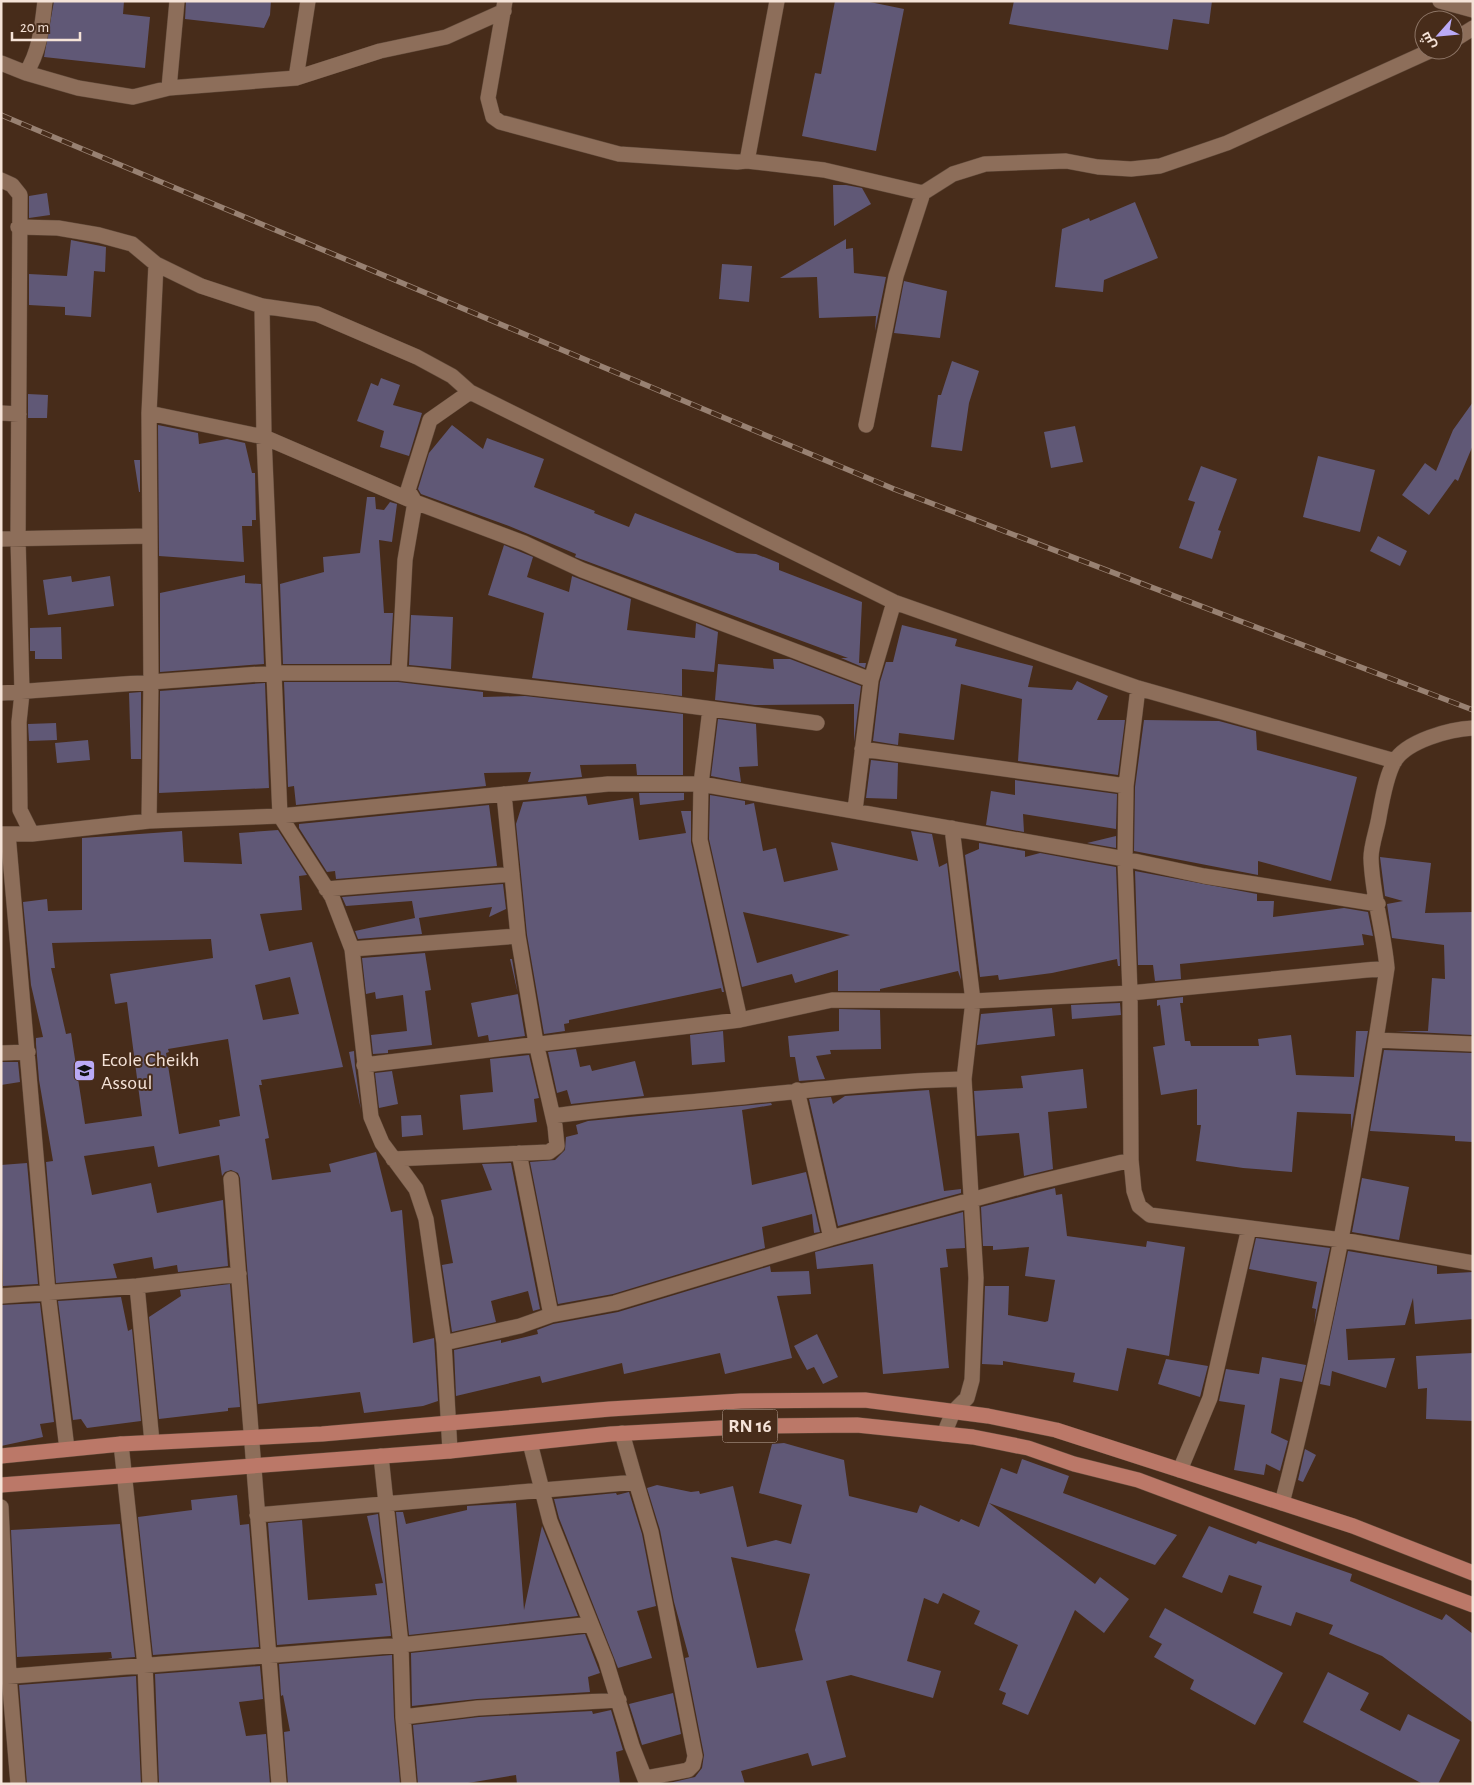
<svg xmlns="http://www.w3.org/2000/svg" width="1474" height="1785" viewBox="0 0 1474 1785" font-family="'Alegreya Sans',Cairo,sans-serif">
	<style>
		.building { fill: #605876; fill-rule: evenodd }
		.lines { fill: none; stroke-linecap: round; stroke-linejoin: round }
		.minor-casing { stroke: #614a3a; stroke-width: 16 }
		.major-casing { stroke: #614a3a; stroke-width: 16 }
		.minor { stroke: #8d6e5a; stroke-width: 15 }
		.major { stroke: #bb7868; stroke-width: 15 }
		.rail-casing { stroke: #988172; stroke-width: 5.5 }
		.rail { stroke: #472c1a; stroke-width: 4; stroke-dasharray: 11; stroke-linecap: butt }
		.labels { text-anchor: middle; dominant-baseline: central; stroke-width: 4; stroke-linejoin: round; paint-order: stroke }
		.shield { fill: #472c1a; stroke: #c1ac9f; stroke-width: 1 }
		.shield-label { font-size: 19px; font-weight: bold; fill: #f5e3d8 }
		.poi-label { font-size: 20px; fill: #f5e3d8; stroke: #472c1a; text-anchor: start }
	</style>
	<rect width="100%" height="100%" fill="#472c1a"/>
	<path class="building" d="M54 1H124L123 14 150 17 145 68 44 57Z
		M186 1H271L270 15 264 28 185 19Z
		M835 1H865L904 9 876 151 802 136 815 73 821 74Z
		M1014 1H1212L1209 24 1173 19 1168 50 1009 24Z
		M833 185H846L862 188 871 204 834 226Z
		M47 193 50 215 29 218V196Z
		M1135 202 1158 258 1104 280 1103 292 1055 287 1062 229 1089 218 1090 221Z
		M846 239V249L853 248 854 273 886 277 875 331 876 316 819 318 817 277 780 278Z
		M71 240 106 247 105 272 94 271 91 317 65 315V307L29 305V274L67 276Z
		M722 264 752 266 749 302 719 299Z
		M904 281 947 291 940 338 894 333Z
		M952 361 979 371 969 403 962 451 931 447 938 395H941Z
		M381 378 400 385 393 405 422 413 409 456 380 447 384 431 357 421 371 383 378 386Z
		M28 394 48 395 47 418H28Z
		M1473 402V445L1458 481 1455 479 1429 515 1402 495 1425 463 1436 471 1453 430Z
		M158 425 198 433 199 444 227 439 245 443 252 473H255L256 520H252V526H242L244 562 159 556Z
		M452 425 483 449 487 438 544 459 534 487 595 511 594 513 629 527 635 513 737 553 756 554 779 563V570L862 602 859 663H866L865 668 841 658H848L586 561 575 557 576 554 509 526 421 494 418 489 429 453Z
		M1075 426 1083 462 1051 468 1044 432Z
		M1318 456 1375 470 1360 532 1303 517Z
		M134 460H140V492H139Z
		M1201 466 1237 479 1218 530 1221 531 1212 559 1179 548 1195 502 1188 500Z
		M367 497H375L376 509 384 510 390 502 397 504 392 542 379 540 384 613H393L390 664H283L280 584 324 572 323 557 360 553Z
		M1378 536 1407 551 1400 566 1370 551Z
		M504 545 533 557 527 577 569 592 572 576 631 599 627 630 695 638 696 623 718 632 714 672 682 669V696L532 678 544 613 488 595Z
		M245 575V583L261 584 264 664 160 672V593Z
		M71 576 72 582 110 576 114 606 48 615 43 580Z
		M411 615 453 617 451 669 409 665Z
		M902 625 957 639 955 646 1033 666 1028 687 1072 690 1077 681 1108 696 1097 720H1125L1118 775 1018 761 1022 699 961 684 954 740 899 733 898 745 873 741 880 682 886 662H893Z
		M61 627 62 659H35V651H30V628Z
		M773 659H790L861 686 854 742V704L755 705 715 700 718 664 774 669Z
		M284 682H398L483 692V697L525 696 683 714V775H637L636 764 580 765 582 777 528 782 531 772 484 773 486 786 296 805 294 786 288 787Z
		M265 683 269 788 159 793 160 691Z
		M141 692V759H131L129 693Z
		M718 719 756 724 758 766 739 767 741 782 711 776Z
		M1144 720 1219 721 1256 731 1257 750 1357 777 1331 881 1258 861V875L1134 851 1135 787Z
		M56 723 57 740 29 741 28 724Z
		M88 740 90 760 57 763 55 743Z
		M871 760 898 763 897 799 866 798Z
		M1015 780 1117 794 1116 829 1023 814 1024 832 986 825 991 791 1015 795Z
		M639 793H684V800L640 805Z
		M710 795 745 801V805L754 803 763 851 776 848 784 882 838 870 831 842 918 861 911 831 932 834 939 867 947 863 961 980 958 971 880 989V991H838V970L795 983 792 974 742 987 709 839ZM743 912 850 935 757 963Z
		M586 796 588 805 633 798 639 840 686 833 681 811H691V842L724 992H722L721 988 569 1020V1023L564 1024 565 1031 544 1034 527 935 516 824 523 802Z
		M489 805 497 866 336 879 335 871 327 872 299 828V824Z
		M278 830 307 875 299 876 302 910 260 914 269 951 312 942 343 1067 261 1080 262 1085H259L269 1138 265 1139 272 1180 331 1172 329 1164 376 1152 391 1212 402 1210 413 1343 434 1338 438 1401 423 1406 364 1413 360 1392 258 1404 240 1178 238 1173 231 1170 225 1172 222 1176 219 1155 158 1167 154 1146 84 1156 92 1195 151 1183 157 1213 223 1200 228 1266 178 1272 177 1265 154 1269 152 1257 113 1264 117 1278 56 1283 46 1162 53 1161 39 1080 36 1044V1038L43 1037 31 985 23 902 47 899 48 911 82 910V838L182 831 184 862 242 864 239 833ZM211 939 213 958 110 974 115 1004 127 1002 142 1116 85 1124 71 1033 66 1034 51 968H55L52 943ZM290 977 299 1014 263 1020 255 985ZM228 1039 240 1116 219 1120 220 1126 179 1134 166 1053 169 1052 168 1049Z
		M1116 836V848L1087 843Z
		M979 843 1025 851V857L1040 853 1116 867 1120 966H1118L1117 959 1052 973 999 980 998 975 980 977 965 855 979 849Z
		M1380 857 1431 863 1425 913 1473 912V1035L1395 1031H1428L1432 978 1445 979 1444 945 1392 938 1387 904 1403 901 1385 896Z
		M1135 871 1257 894V901H1274L1273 917 1344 908 1368 912 1373 936 1362 934 1364 945 1180 964 1181 979 1155 981 1153 965H1138Z
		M503 884 506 909 489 917 492 907 419 918 422 934 358 939 355 931 415 918 412 901 346 906 342 897Z
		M425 953 431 990 425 991 432 1045 388 1050V1053L373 1054 371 1035 407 1031 403 995 376 999 375 992 366 994 362 958Z
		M510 959H512L525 1036 489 1041 488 1035 478 1037 471 1003 518 994Z
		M1183 997V1003H1180L1185 1041H1190L1191 1046H1259L1258 1039 1291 1035 1296 1075 1354 1077 1356 1031H1368L1351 1130V1114L1297 1112 1292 1172 1243 1168 1196 1161 1201 1125H1197V1089L1161 1095 1153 1047 1165 1045 1160 1005 1157 1006V1000Z
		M1120 1003 1121 1015 1072 1019 1071 1005Z
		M1052 1008 1055 1036 977 1045 981 1014Z
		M839 1009 880 1010 881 1049 830 1050 831 1054 816 1056 825 1079 799 1081 795 1057H790L788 1036 839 1031Z
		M723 1031 725 1062 692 1065 690 1035Z
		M576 1049 580 1067 590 1065 592 1071 635 1061 644 1096 571 1104 567 1090 557 1093 548 1052Z
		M1384 1050 1473 1053V1142L1455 1141V1136L1370 1131Z
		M354 1051 355 1066 361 1110 349 1052Z
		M529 1055 539 1098 534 1099 537 1122 463 1130 460 1095 493 1092 490 1059Z
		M1 1062H18L20 1082 1 1085Z
		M1083 1069 1087 1108 1048 1112 1053 1169 1024 1176 1019 1133 977 1136 974 1091 1023 1088 1021 1076Z
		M392 1071 398 1104 379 1108 375 1073Z
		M929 1090 944 1191 961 1189V1193L838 1226 809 1099 831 1097 833 1104 845 1096Z
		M771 1103 772 1105 742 1110 752 1185 806 1172 820 1232 814 1233 812 1214 762 1227 765 1248 613 1294 558 1304 530 1162 555 1160 565 1150 566 1137 578 1134 576 1125 588 1121Z
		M421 1115 423 1135 402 1137 401 1116Z
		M27 1163 38 1284 3 1286 1 1165Z
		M511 1163 540 1309 533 1311 528 1291 491 1301 496 1322 452 1332 442 1265 453 1263 441 1200 492 1190 482 1164Z
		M1362 1178 1409 1187 1399 1240 1352 1232Z
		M1055 1188 1056 1195 1062 1194 1067 1236 1146 1247 1147 1241 1185 1247 1169 1356 1127 1348 1118 1391 1073 1382 1075 1373 1003 1361V1365L982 1364 985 1286H1009L1008 1315 1045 1322 1048 1321 1055 1280 1025 1276 1029 1247 993 1250V1246H983L981 1207Z
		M963 1212 965 1248 946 1249 948 1267 940 1268 949 1368 883 1374 873 1264 817 1269 815 1252Z
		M1256 1238 1330 1248 1314 1325 1316 1309 1312 1308 1317 1282 1249 1269Z
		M1348 1251 1437 1266V1274L1473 1272V1319L1415 1324 1413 1298 1405 1325 1346 1329 1348 1360 1395 1358 1386 1388 1332 1371 1330 1386 1320 1384Z
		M770 1266 771 1272 809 1271 811 1294 777 1296 792 1358 725 1374 720 1353 624 1374 622 1363 542 1383 540 1376 456 1396 454 1350 501 1340V1343L538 1334 537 1330 553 1324 618 1312Z
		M230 1284 240 1407 228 1408V1411L159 1419 149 1317 181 1296 180 1290Z
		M121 1297 128 1331 132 1329 141 1421 87 1428 81 1419 73 1420 58 1301Z
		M40 1303 54 1422 40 1424 43 1437 1 1446V1305Z
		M817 1334 838 1377 823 1384 814 1367 807 1370 794 1346Z
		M1473 1353V1421L1426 1419 1427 1388 1418 1389 1416 1356Z
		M1262 1357 1306 1365 1302 1382 1280 1378 1271 1433 1288 1441 1280 1471 1266 1464 1264 1475 1234 1470 1245 1405 1219 1401 1226 1369 1259 1374Z
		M1166 1359 1208 1366 1200 1397 1158 1384Z
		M784 1443 844 1460 849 1496 917 1513 920 1505 959 1522 961 1519 979 1527 1001 1468 1017 1474 1022 1459 1069 1476 1063 1493 1177 1535 1155 1565 989 1503 1095 1584 1100 1577 1129 1599 1104 1633 1075 1610 1028 1715 1002 1704 1006 1693 999 1690 1018 1645 974 1624 980 1611 943 1593 938 1604 924 1598 907 1661 941 1671 933 1698 851 1675 826 1681 846 1757 812 1766 808 1753 741 1771 745 1784H665L695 1777 702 1768 704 1755 685 1658 689 1657 674 1602 660 1530 647 1488 657 1485 691 1492 699 1491 700 1494 733 1486 747 1547 776 1540 791 1544 802 1505 759 1493 772 1444ZM731 1557 810 1574 795 1630 803 1660 757 1668Z
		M1305 1449 1316 1455 1303 1482 1298 1480Z
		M629 1492 642 1534 656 1606 637 1611 652 1658 618 1668 559 1518 554 1499 616 1493 617 1495Z
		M237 1495 240 1525 249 1524 259 1647 153 1655 138 1517 192 1510 191 1500Z
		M516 1503 524 1610 542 1526 578 1616 409 1635 396 1512H403L406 1524 467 1510V1506Z
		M378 1514 391 1636 277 1645 268 1523 302 1520 308 1600 377 1595 375 1584 383 1583 367 1516Z
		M120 1524 135 1657 108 1659 112 1658 111 1652 17 1657 11 1530Z
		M1209 1526 1256 1544 1258 1541 1352 1574 1350 1581 1442 1620 1446 1614 1473 1634V1723L1382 1656 1329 1634 1333 1625 1296 1612 1291 1626 1253 1613 1262 1586 1229 1575 1222 1593 1182 1577Z
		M1165 1608 1283 1673 1255 1725 1190 1689 1194 1680 1154 1657 1162 1644 1149 1637Z
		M585 1634 600 1673 588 1677 590 1692 477 1699 412 1706 411 1653Z
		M392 1655 394 1717 400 1784H288L284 1732 290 1731 283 1695 281 1696 279 1664Z
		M260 1666 263 1699 239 1702 246 1736 266 1734 270 1784H159L155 1674Z
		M1328 1672 1369 1693 1360 1710 1400 1731 1408 1714 1460 1740 1438 1784H1423L1303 1722Z
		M136 1676 141 1784H27L19 1685Z
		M673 1693 681 1734 642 1745 629 1704Z
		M611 1710 623 1750 616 1752 620 1784H517L516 1775 462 1784H418L413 1725 479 1717 592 1711 593 1714Z"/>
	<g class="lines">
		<defs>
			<path id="minor" d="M505 1 488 98 493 117 500 122 619 154 737 162 747 161 777 1
				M1440 1 1473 10
				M1454 40 1473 28
				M1 63 26 73C40 51 42 26 45 1
				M26 73 78 88 133 97 169 88 296 78 380 51 446 37 504 11
				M296 78 308 1
				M169 88 177 1
				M747 161 824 170 923 193
				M1 180 12 185 20 195 18 539 22 693 19 722 20 810 32 834
				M18 227 58 228 99 235 132 244 156 264 201 286 262 306 317 314 417 357 452 376 470 392 430 420 408 490 415 502 405 560 399 673
				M262 306 264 437 280 816 332 897 352 949 371 1117 382 1143 416 1189 426 1219 444 1343 450 1451
				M470 392 894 602 1138 688 1395 761
				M1 413 19 414
				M149 413 264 437 415 502 524 543 582 570 871 680
				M866 425 896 276 923 193 953 174 985 164 1066 161 1098 167 1131 169 1160 166 1227 143 1432 50
				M1 539 149 536
				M1138 688 1126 786 1125 859 1130 993 1131 1160 1134 1191 1139 1206 1150 1215 1342 1240 1473 1263
				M1 693 274 673H399L660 702 817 723
				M710 709 701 784 700 840 740 1020
				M862 749 1126 786
				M855 810 871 680 894 602
				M149 821 151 681 149 413 156 264
				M1 834H32L149 821 280 816 608 784H701L1125 859 1204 876 1378 904
				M8 834 48 1293 67 1449
				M326 889 512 874
				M352 949 518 936
				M1376 1040 1473 1044
				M1 1053 28 1052
				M364 1065 740 1020 832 1000 973 1001 1130 993 1387 968
				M797 1090 831 1238
				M553 1116C605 1108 658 1105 711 1100 795 1092 879 1081 964 1079
				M519 1153 551 1315
				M393 1159 549 1152 557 1146 555 1126 536 1043 518 936 504 794
				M231 1179 279 1784
				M137 1286 152 1442
				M1 1296 137 1286 239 1274
				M444 1343 520 1326 551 1315 615 1303 831 1238 1034 1183 1131 1160
				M622 1433 636 1482
				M944 1434 953 1412 967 1398 972 1380 976 1278 964 1079 973 1001 952 828
				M530 1443 550 1521 606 1661 632 1746 647 1784
				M121 1444 145 1665 150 1784
				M381 1456 401 1645 403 1717 409 1784
				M1180 1470 1210 1398 1249 1228
				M1282 1503C1328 1327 1360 1148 1387 968 1384 932 1372 895 1371 858 1371 845 1377 830 1379 817 1382 800 1386 777 1394 762 1406 741 1450 729 1473 728
				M1 1507 9 1676 18 1784
				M257 1515 636 1482 651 1532 695 1756 693 1765 688 1770 645 1778
				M1 1677 401 1645 591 1624
				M403 1717 478 1708 619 1700"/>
			<path id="major" d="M1 1456 121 1444 322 1434 610 1409 741 1401 865 1400 988 1416 1056 1430 1353 1526 1473 1573
				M1 1485 450 1451 611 1434 758 1426 857 1425 973 1437 1028 1448 1074 1464 1138 1480 1473 1605"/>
		</defs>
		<use href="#minor" class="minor-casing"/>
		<use href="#major" class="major-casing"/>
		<use href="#minor" class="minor"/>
		<use href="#major" class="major"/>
		<defs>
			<path id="rail" d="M1 115 894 489 1473 710"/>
		</defs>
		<use href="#rail" class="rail-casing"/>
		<use href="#rail" class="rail"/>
	</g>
	<defs>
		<symbol id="school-square" viewBox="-11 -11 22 22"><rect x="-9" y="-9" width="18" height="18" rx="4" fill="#baaaf6" stroke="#472c1a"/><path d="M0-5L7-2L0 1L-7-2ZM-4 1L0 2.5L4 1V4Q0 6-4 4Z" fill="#111"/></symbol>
	</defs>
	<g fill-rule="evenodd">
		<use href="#school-square" x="72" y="1058" width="25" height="25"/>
	</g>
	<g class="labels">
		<rect class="shield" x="722.5" y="1409.5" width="55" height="33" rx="4"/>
		<g class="shield-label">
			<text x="750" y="1426">RN 16</text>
		</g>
		<g class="poi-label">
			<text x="101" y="1060">Ecole Cheikh<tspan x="101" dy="23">Assoul</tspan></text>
		</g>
	</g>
	<rect width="1474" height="1785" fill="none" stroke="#f5e3d8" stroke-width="5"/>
	<g transform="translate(1439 35) rotate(243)"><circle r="24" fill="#472c1a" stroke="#8d7566"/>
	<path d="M0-4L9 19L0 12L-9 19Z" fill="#baaaf6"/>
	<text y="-8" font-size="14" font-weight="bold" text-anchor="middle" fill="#f5e3d8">ش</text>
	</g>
	<path d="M12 32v8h68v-8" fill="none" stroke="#f5e3d8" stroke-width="2.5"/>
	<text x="20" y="32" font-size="15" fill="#f5e3d8" stroke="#472c1a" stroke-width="4" paint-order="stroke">20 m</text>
</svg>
